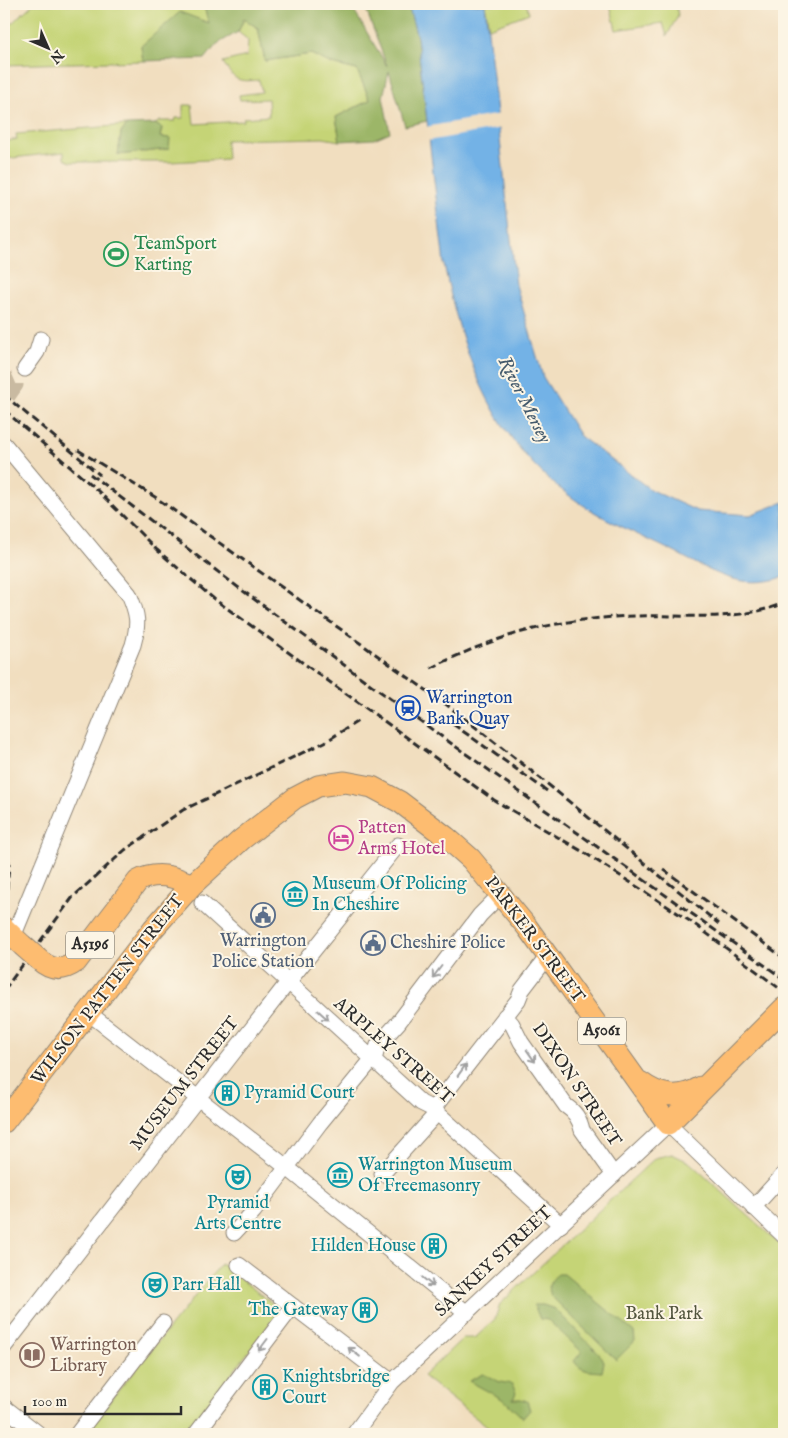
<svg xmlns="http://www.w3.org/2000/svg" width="788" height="1438" viewBox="0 0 788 1438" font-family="'IM FELL English',serif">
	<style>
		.green { fill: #c5d476; stroke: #788050 }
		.forest { fill: #9cb667; stroke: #647049 }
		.water { fill: #73b2e6; stroke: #4f6e88 }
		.pier { fill: #f1debf }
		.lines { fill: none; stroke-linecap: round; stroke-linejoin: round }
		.minor-tunnel { stroke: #c9baa1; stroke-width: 15; stroke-dasharray: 15 8; stroke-linecap: butt }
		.minor-casing { stroke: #8e8475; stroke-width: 17 }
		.highway-casing { stroke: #8e8475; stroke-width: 23 }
		.minor { stroke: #fff; stroke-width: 15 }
		.highway { stroke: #fdbc70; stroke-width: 21 }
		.rail { stroke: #2b2b2b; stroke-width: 3; stroke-dasharray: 8 4; stroke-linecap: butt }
		.highway-bridge-casing { stroke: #8e8475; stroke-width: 23; stroke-linecap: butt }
		.highway-bridge { stroke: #fdbc70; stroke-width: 21 }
		.oneway { stroke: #a0a0a0 }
		.labels { text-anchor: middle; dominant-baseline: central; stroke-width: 4; stroke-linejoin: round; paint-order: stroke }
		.shield { fill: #fcf5e5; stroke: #6a6863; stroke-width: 1 }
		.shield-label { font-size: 16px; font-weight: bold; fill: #2b2b2b }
		.leisure-label { font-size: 18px; fill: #27864d; stroke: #fcf5e5; text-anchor: start }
		.transit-label { font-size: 18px; fill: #164399; stroke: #fcf5e5; text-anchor: start }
		.hotel-label { font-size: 18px; fill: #b23c85; stroke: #fcf5e5; text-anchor: start }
		.culture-label { font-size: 18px; fill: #0d838f; stroke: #fcf5e5; text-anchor: start }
		.street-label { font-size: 18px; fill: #2b2b2b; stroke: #fcf5e5 }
		.service-label { font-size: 18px; fill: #4e5e75; stroke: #fcf5e5 }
		.park-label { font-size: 18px; fill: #52553e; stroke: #fcf5e5 }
		.education-label { font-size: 18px; fill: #785e54; stroke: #fcf5e5; text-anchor: start }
		.water-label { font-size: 19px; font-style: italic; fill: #445a6c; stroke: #fcf5e5 }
	</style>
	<rect width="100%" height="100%" fill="#fcf5e5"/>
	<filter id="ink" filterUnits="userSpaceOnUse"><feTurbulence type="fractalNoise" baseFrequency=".02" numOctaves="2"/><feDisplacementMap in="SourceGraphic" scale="10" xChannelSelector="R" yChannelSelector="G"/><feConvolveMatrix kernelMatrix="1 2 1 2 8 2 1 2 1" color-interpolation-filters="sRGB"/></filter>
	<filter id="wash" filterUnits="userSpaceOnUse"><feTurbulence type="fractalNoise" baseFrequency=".0096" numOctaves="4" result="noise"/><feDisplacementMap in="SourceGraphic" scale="20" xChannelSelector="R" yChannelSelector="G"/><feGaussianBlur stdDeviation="1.12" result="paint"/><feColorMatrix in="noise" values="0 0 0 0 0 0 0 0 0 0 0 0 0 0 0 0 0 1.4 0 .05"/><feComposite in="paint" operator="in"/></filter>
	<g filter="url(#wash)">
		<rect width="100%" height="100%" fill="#f1debf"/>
		<path class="green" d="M33 4H203L209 23 141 45 143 61 4 65V30Z
			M485 4H526L529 13 489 28Z
			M610 4H676L678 15 667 36 663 23 616 30Z
			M244 19 258 28 265 61 311 54 332 64 357 70 370 100 336 117 340 141 323 138 226 140 227 159 170 162H71L64 159V152L4 159V142L17 139 16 134 127 125 121 133 118 155 169 149 160 137 162 128 155 124 160 121H175L176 118H183V105H192L194 124 244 121 243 118 269 116 268 99 240 100 239 95 262 92 259 80C238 82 234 81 223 62L247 56 248 40 238 32Z
			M672 1154 689 1162 784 1248V1434H496L423 1376 463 1338H475L495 1319 500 1304 655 1158Z
			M221 1264 281 1310 185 1434H83Z"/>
		<path class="forest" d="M203 4H350L387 66 364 4H408L417 37 427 121 405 126 389 71 383 97 390 132 374 139 340 141 336 117 370 100 357 70 332 64 311 54 265 61 258 28 244 19 238 32 217 44 205 59 143 61 141 46 180 12 209 23Z
			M155 124 162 128 160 137 170 138 169 149 118 155 121 133 127 125Z
			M558 1274H564L634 1332 635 1341 616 1360 551 1296C547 1284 550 1281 558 1274Z
			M534 1305H543L555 1309 602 1357 604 1362 602 1372C590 1371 581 1372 574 1361L582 1352 548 1320 540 1319Z
			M483 1374 500 1382 512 1384 516 1393 513 1399H521L527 1401 530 1410 523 1418 504 1400 469 1381Z"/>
		<path class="water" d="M408 4H485L516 285 543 377 580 436 651 490 697 511 750 515 784 502V577C739 591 714 572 674 552 644 537 612 524 583 505 496 449 464 362 444 264L417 37Z"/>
		<path class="pier" d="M500 114 502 128 427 141 425 127Z"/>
	</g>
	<g filter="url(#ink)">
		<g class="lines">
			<path class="minor-tunnel" d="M4 389 9 381 16 378V385L4 402"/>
			<defs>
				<path id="minor" d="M25 369 37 352 41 339
					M4 444 129 594C138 615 139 623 133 645L13 937
					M202 903 421 1103 433 1109 561 1225
					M90 1014 280 1162 467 1313
					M505 1016 512 1024 521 1042 566 1106C574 1111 580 1120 582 1130L614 1175
					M433 1109 518 1000 522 990 548 956
					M382 1174 437 1113
					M753 1208 784 1174
					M234 1233 254 1211 320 1123 375 1056 378 1045 398 1023 480 915 501 894
					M239 1265 392 1382
					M4 1347 289 981 398 845
					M4 1407 39 1434
					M77 1434 163 1323
					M196 1434 293 1306
					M354 1434 392 1382 668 1124 784 1236"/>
				<path id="highway" d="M4 928 22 945
					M38 959C50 970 62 972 76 962L138 881C156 871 174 876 192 885
					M640 1082C660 1097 679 1100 701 1087
					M4 1122 153 929 192 885 241 840 295 798 318 786 345 782 372 787 400 802 446 837 471 859 527 927 668 1124 784 1008"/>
			</defs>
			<use href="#minor" class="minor-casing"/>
			<use href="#highway" class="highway-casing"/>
			<use href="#minor" class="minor"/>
			<use href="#highway" class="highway"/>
			<path class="rail" d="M4 395 100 475
				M4 410 97 490 157 550 214 599 494 800 585 853 693 923 784 992
				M78 450 155 497 447 705 534 773 719 924
				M90 474 239 588 445 739 784 979
				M431 668C502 633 555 619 635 616 687 614 734 623 784 603
				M443 717 547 791
				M4 810 9 865 4 923
				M663 869 784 958
				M4 990 73 897 125 850 183 810 325 742 358 721"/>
			<defs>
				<path id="highway-bridge" d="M22 945 38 959"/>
			</defs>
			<use href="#highway-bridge" class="highway-bridge-casing"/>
			<use href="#highway-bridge" class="highway-bridge"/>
		</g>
		<defs><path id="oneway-shaft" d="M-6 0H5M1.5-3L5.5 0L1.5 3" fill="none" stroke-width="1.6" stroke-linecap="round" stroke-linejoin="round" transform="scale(1.25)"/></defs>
		<g class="oneway">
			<use href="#oneway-shaft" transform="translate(437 972) rotate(127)"/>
			<use href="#oneway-shaft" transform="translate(323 1015) rotate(42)"/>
			<use href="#oneway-shaft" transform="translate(531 1056) rotate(55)"/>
			<use href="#oneway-shaft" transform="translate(462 1070) rotate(-54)"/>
			<use href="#oneway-shaft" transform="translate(428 1282) rotate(39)"/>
			<use href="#oneway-shaft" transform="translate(263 1345) rotate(127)"/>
			<use href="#oneway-shaft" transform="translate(354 1352) rotate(-142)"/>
		</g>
	</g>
	<defs>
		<symbol id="stadium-ring" viewBox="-11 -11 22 22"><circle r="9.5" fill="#fcf5e5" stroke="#2e9e5b" stroke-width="1.5"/><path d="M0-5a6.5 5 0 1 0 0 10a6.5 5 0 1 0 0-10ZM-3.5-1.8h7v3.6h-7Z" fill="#2e9e5b"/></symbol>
		<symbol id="station-ring" viewBox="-11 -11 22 22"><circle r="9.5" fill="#fcf5e5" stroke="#1a4fb4" stroke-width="1.5"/><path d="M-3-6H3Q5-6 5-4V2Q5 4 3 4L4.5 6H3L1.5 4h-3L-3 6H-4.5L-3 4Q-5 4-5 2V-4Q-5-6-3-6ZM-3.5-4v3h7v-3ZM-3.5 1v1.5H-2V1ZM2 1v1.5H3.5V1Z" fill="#1a4fb4"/></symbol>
		<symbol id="hotel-ring" viewBox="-11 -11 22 22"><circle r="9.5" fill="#fcf5e5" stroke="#d1479c" stroke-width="1.5"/><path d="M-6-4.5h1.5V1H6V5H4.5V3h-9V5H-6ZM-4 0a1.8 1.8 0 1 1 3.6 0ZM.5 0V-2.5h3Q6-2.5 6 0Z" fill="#d1479c"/></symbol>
		<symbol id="museum-ring" viewBox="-11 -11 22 22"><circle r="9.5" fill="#fcf5e5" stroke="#0f9aa8" stroke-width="1.5"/><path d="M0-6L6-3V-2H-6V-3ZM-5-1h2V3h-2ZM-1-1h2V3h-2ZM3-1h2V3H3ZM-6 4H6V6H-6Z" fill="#0f9aa8"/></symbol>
		<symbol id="civic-ring" viewBox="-11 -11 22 22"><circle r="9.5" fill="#fcf5e5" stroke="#5c6f8a" stroke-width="1.5"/><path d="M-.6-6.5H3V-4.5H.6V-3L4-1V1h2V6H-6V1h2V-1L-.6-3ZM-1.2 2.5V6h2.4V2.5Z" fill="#5c6f8a"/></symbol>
		<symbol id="building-ring" viewBox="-11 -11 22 22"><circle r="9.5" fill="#fcf5e5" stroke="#0f9aa8" stroke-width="1.5"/><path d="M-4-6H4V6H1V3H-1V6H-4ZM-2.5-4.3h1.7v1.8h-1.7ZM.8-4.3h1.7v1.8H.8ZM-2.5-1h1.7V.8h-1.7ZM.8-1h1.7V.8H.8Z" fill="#0f9aa8"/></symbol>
		<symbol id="theatre-ring" viewBox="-11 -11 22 22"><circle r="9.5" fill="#fcf5e5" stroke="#0f9aa8" stroke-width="1.5"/><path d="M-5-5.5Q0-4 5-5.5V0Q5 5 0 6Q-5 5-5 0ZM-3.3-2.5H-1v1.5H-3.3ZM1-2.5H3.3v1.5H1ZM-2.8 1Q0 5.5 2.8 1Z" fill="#0f9aa8"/></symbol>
		<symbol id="library-ring" viewBox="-11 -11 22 22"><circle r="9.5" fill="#fcf5e5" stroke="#8d6e63" stroke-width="1.5"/><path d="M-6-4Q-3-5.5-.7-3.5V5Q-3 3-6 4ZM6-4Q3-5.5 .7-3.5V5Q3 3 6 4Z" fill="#8d6e63"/></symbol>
	</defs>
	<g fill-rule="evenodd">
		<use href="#stadium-ring" x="102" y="240" width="28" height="28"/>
		<use href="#station-ring" x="394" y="694" width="28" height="28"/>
		<use href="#hotel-ring" x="327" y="824" width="28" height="28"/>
		<use href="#museum-ring" x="281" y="880" width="28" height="28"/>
		<use href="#civic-ring" x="249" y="901" width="28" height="28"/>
		<use href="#civic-ring" x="359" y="929" width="28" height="28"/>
		<use href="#building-ring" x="213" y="1079" width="28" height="28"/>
		<use href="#museum-ring" x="326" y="1161" width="28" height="28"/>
		<use href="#theatre-ring" x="224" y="1163" width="28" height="28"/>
		<use href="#building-ring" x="420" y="1232" width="28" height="28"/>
		<use href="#theatre-ring" x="141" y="1271" width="28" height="28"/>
		<use href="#building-ring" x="351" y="1296" width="28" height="28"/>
		<use href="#library-ring" x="18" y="1341" width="28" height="28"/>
		<use href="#building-ring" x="251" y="1373" width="28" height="28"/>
	</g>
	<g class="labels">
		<g class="shield">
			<rect x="66" y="931.5" width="48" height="27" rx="4"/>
			<rect x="578" y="1017.5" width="48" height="27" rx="4"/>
		</g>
		<g class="shield-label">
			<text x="90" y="945">A5196</text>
			<text x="602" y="1031">A5061</text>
		</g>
		<g class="leisure-label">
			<text x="134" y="244">TeamSport<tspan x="134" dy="21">Karting</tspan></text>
		</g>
		<g class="transit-label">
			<text x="426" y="698">Warrington<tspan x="426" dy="21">Bank Quay</tspan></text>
		</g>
		<g class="hotel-label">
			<text x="358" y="828">Patten<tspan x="358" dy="21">Arms Hotel</tspan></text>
		</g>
		<g class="culture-label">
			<text x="312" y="884">Museum Of Policing<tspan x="312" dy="21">In Cheshire</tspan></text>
			<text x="244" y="1093">Pyramid Court</text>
			<text x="358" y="1165">Warrington Museum<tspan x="358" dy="21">Of Freemasonry</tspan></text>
			<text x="238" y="1203" text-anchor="middle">Pyramid<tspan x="238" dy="21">Arts Centre</tspan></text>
			<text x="416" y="1246" text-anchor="end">Hilden House</text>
			<text x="172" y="1285">Parr Hall</text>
			<text x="348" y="1310" text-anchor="end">The Gateway</text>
			<text x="282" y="1377">Knightsbridge<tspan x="282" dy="21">Court</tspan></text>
		</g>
		<g class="street-label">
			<text transform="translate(534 940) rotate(53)">PARKER STREET</text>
			<text transform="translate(108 990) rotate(-52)">WILSON PATTEN STREET</text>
			<text transform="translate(393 1051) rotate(41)">ARPLEY STREET</text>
			<text transform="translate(185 1084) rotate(-52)">MUSEUM STREET</text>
			<text transform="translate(576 1085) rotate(56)">DIXON STREET</text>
			<text transform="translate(494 1262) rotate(-43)">SANKEY STREET</text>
		</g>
		<g class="service-label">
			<text x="263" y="941">Warrington<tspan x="263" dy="21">Police Station</tspan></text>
			<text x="390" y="943" text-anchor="start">Cheshire Police</text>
		</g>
		<g class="park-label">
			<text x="664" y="1314">Bank Park</text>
		</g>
		<g class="education-label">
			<text x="50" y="1345">Warrington<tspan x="50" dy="21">Library</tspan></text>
		</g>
		<g class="water-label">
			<text transform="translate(524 400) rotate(63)">River Mersey</text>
		</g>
	</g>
	<rect width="788" height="1438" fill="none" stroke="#fcf5e5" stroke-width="20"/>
	<g transform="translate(48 48) rotate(135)" stroke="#fcf5e5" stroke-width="4" paint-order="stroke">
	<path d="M0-4L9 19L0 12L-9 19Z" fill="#2b2b2b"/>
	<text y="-8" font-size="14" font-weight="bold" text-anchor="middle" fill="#2b2b2b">N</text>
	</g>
	<path d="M25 1406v8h156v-8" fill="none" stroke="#2b2b2b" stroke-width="2.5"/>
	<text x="32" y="1406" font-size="15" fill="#2b2b2b" stroke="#fcf5e5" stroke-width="4" paint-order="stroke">100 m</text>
</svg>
